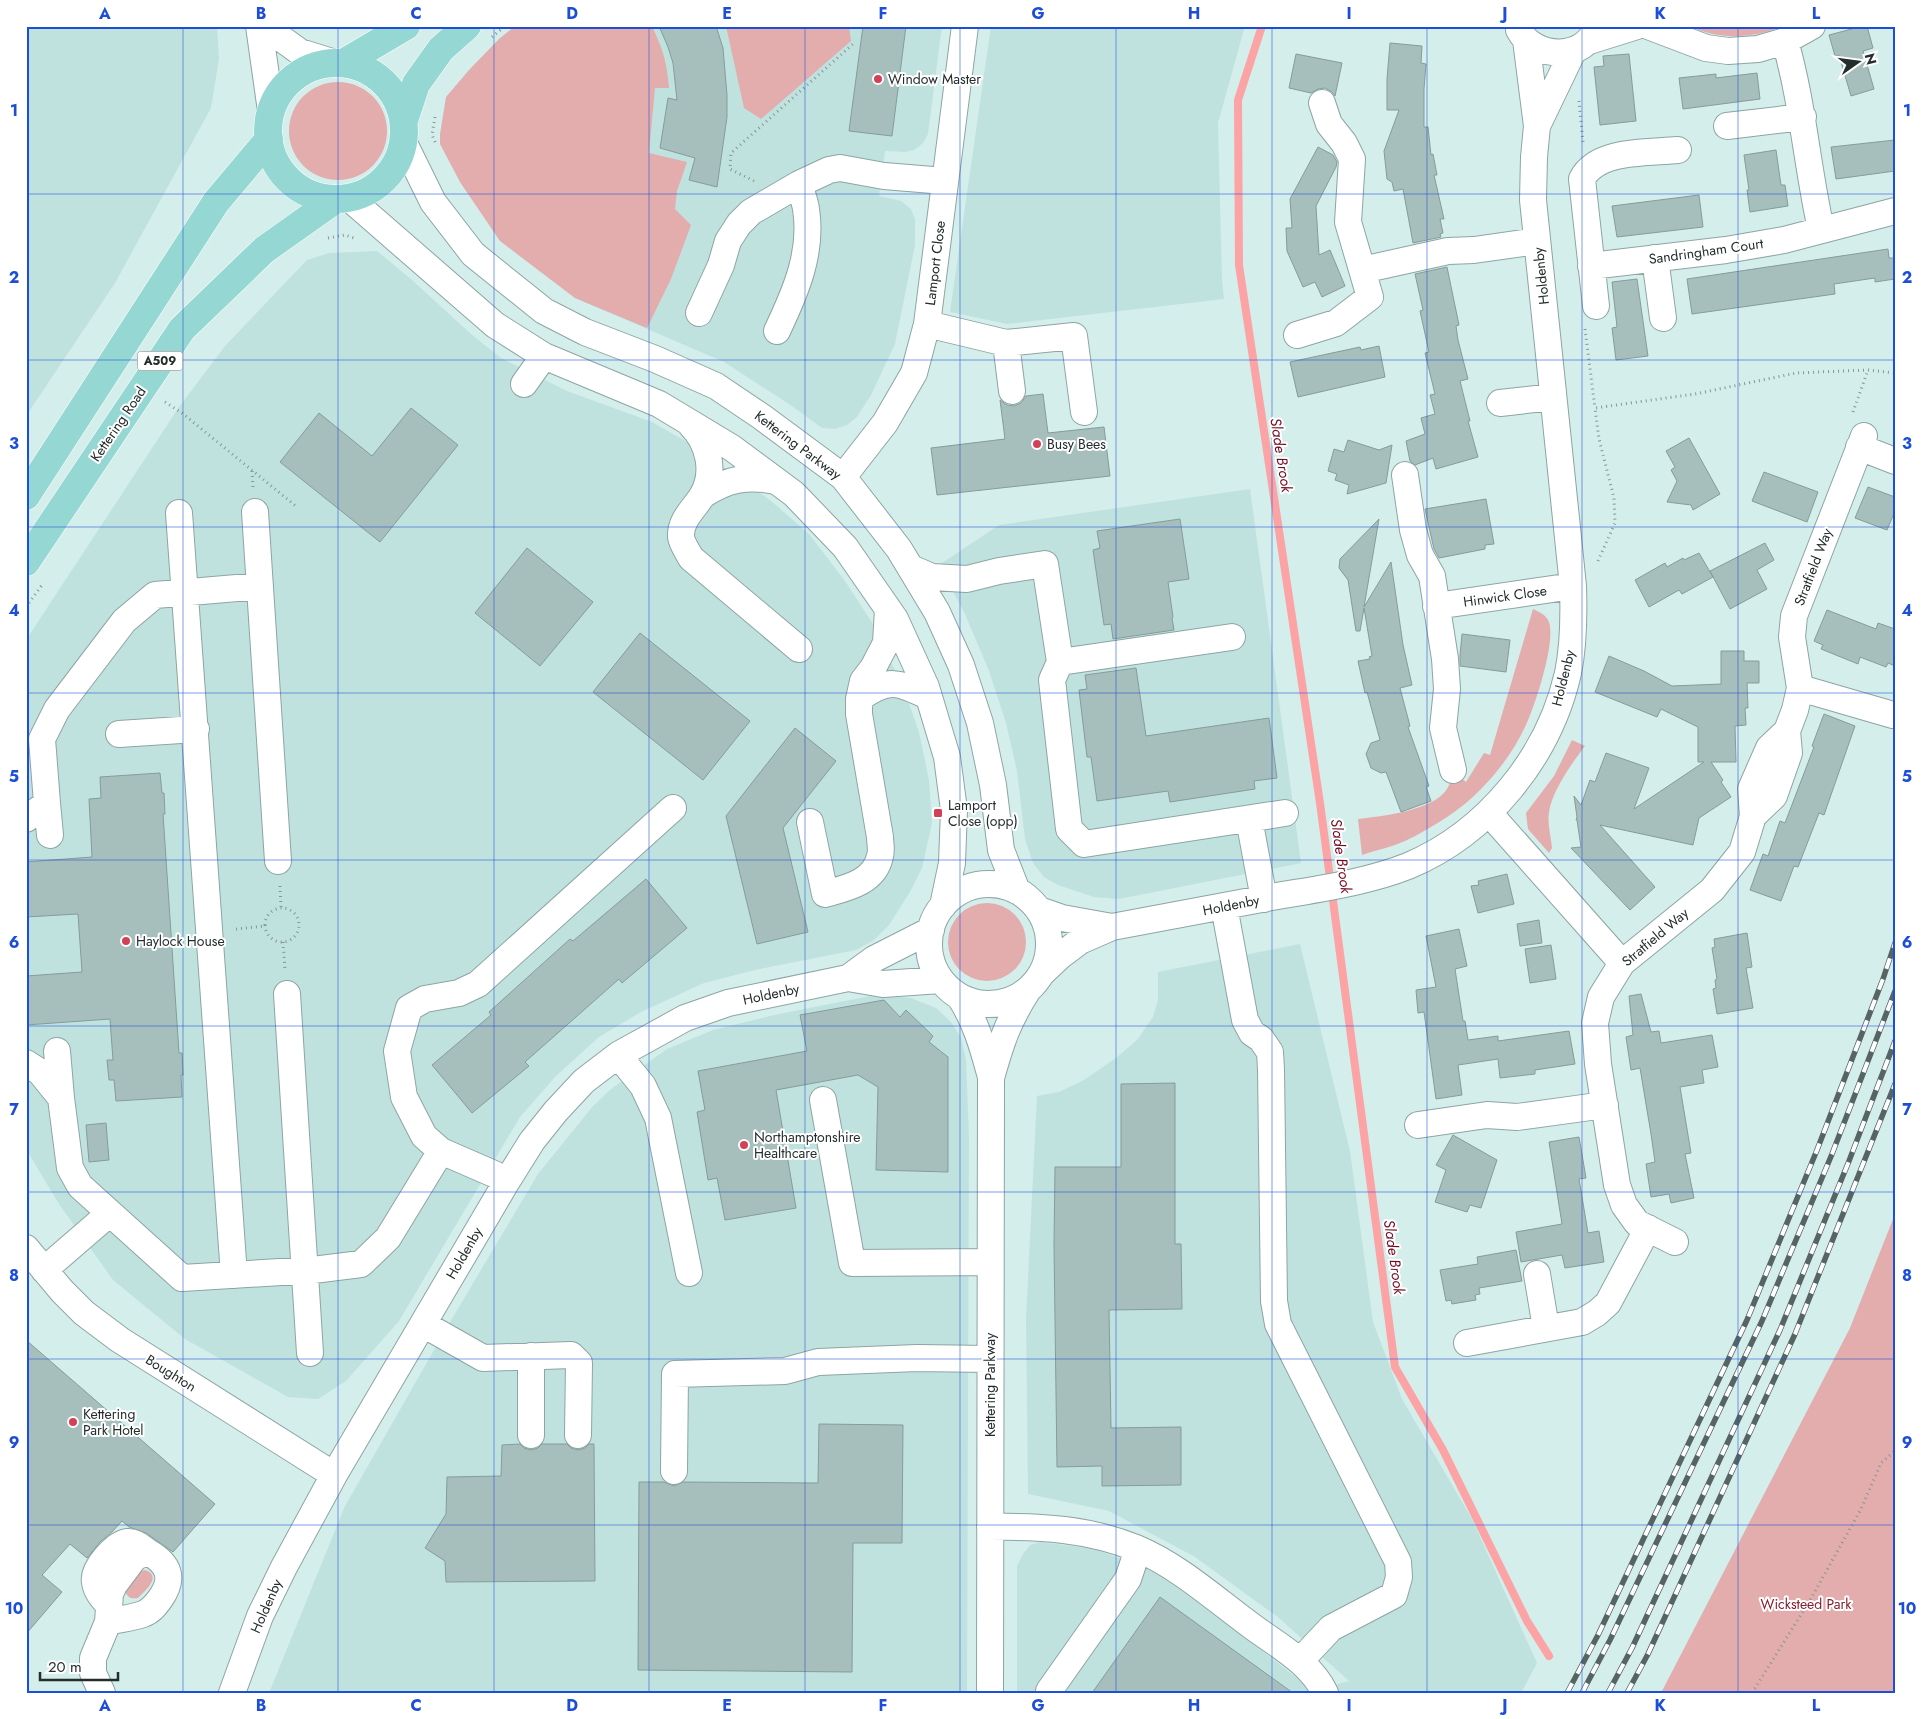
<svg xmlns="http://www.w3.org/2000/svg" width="1921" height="1719" viewBox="0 0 1921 1719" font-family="Jost,sans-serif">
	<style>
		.built { fill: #c0e2df }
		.green { fill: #e3acad }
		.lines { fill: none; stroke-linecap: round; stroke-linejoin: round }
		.stream { stroke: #fca3a6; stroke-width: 8 }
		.building { fill: #a6bfbc; stroke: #859c9a }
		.minor-casing { stroke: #8da5a3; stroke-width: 28 }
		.major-casing { stroke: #fff; stroke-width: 29 }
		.path { stroke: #849795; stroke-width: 3; stroke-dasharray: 1 4; stroke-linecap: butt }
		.minor { stroke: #fff; stroke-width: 26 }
		.major { stroke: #95d7d3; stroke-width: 28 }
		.rail-casing { stroke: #566463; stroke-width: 5.5 }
		.rail { stroke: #fff; stroke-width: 4; stroke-dasharray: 11; stroke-linecap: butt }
		.grid { fill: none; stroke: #1d4ed8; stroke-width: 1; stroke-opacity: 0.55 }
		.poi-dot { fill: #d24155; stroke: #fff; stroke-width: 2 }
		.labels { text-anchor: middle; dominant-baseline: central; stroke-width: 4; stroke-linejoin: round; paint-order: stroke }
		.shield { fill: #fff; stroke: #656c6b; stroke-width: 1 }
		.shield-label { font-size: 12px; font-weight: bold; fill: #232d2c }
		.poi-label { font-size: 14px; fill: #232d2c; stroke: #fff; text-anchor: start }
		.street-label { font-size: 14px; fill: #232d2c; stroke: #fff }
		.park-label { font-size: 14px; fill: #821d2d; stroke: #fff }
		.water-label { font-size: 15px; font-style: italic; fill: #750b22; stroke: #fff }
		.neatline { fill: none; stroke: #1d4ed8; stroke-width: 2 }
		.grid-label { font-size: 16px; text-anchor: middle; font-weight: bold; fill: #1d4ed8 }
	</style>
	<rect width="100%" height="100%" fill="#d4eeeb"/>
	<path class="built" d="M26 26H217L219 59 211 108 115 283 26 416Z
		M538 26H942L928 134 923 143 914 150 905 152 885 151 879 196 901 201 911 209 915 219V245L895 344 871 395 857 417 847 425 835 429 822 428 792 406 724 362 575 298 500 241 460 182 455 119Z
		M991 26H1245L1218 123 1222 280 1224 299 1007 324 950 312Z
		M377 251 412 280 471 334 501 358 567 391 652 422 689 443 770 500 809 534 845 581 873 624 905 692 919 732 929 780 932 823 922 868 910 892 889 925 874 940 856 950 755 970 704 983 641 1012 599 1037 556 1076 520 1117 399 1321 346 1381 318 1399 288 1397 185 1339 113 1280 59 1204 26 1149V640L179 407 225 346 307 260 329 253Z
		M1250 489 1301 863 1119 899 1094 897 1058 885 1044 877 1033 863 1025 839 1017 771 1006 723 989 671 965 614 939 565 999 525Z
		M1300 944 1350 1151 1373 1322 1402 1399 1472 1519 1537 1663 1521 1693H1017V1566L1023 1554 1030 1545 1040 1542 1095 1549 1145 1568 1191 1594 1313 1691 1349 1681 1279 1618 1195 1557 1109 1511 1028 1494 1026 1319 1037 1096 1059 1092 1084 1080 1116 1058 1137 1040 1153 1017 1158 999V972Z
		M880 994 911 998 936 1008 950 1021 961 1037 966 1060 969 1136 967 1693H269L345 1506 450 1322 538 1174 593 1106 611 1089 667 1049 713 1030 774 1015Z"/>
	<path class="green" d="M515 26H652C663 50 667 62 669 88H655L649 153 687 162 677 191 675 209 691 225 671 279 647 328 575 298 500 241 460 182 440 144V134L446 97 469 70 499 39Z
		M726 26H849L851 41 761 119 744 108Z
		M1689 26H1785C1753 38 1721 41 1689 26Z
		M289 131a49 49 0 1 1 98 0a49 49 0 1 1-98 0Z
		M1533 609C1539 612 1545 614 1548 620 1558 637 1534 709 1525 727 1515 749 1498 772 1481 789 1461 810 1432 828 1405 841 1392 847 1376 850 1362 855L1358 819C1382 816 1433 811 1447 789 1449 786 1450 782 1452 778H1461L1466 782 1484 753 1490 755Z
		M1572 740 1585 746C1572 763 1552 791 1549 812 1547 824 1551 836 1552 848L1549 853 1528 829 1526 813 1554 776Z
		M948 942a39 39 0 1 1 78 0a39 39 0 1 1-78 0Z
		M1895 1214V1693H1661L1850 1328Z
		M145 1570C163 1576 145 1591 138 1598 131 1599 128 1598 125 1591L141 1571Z"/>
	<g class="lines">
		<path class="stream" d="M1262 26 1238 100 1239 265 1320 803 1395 1367 1443 1450 1527 1621 1549 1656"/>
	</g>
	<path class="building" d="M659 26H716L723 48 727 95V117L717 187 689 180 695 158 660 148 668 98 677 100 673 63 668 47Z
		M863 26H906L892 136 849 131Z
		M1863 26H1867L1873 48 1863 51 1874 89 1851 96 1839 55 1835 56 1829 35Z
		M1390 43 1422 46 1421 63 1426 64 1424 89V127H1428L1431 155 1433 154 1437 175H1434L1444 219H1440L1443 233 1440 234 1441 237 1413 243 1403 189 1394 191 1392 182 1387 179 1384 151 1399 110H1387V79Z
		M1296 54 1342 63 1335 96 1332 92 1325 88 1318 89 1311 93 1289 88Z
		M1629 54 1636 121 1600 125 1594 67 1604 66 1603 56Z
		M1757 73 1760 99 1683 109 1679 78 1716 74V78Z
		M1895 140V171L1836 179 1831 147Z
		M1318 147 1333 155 1337 162 1336 167 1316 206 1319 255 1330 250 1345 286 1322 297 1315 282 1303 287 1287 251 1286 228H1292L1290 199Z
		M1776 150 1781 185H1785L1788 206 1750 212 1747 190H1749L1744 155Z
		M1699 195 1703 227 1617 237 1612 206Z
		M1888 249 1889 258H1895V279L1875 282V278L1834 284 1835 294 1692 314 1687 279Z
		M1447 267 1459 325 1456 326 1458 340 1468 379 1460 381 1470 421H1468L1478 457 1436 469 1433 458 1415 465 1410 461 1406 441 1425 434 1421 418 1435 414 1430 395 1435 394 1425 353 1429 352 1420 311 1423 310 1415 274Z
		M1637 279 1648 356 1616 360 1612 328 1617 327 1612 282Z
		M1379 346 1385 377 1298 397 1290 362 1360 347 1361 350Z
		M1043 394 1048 433 1104 427 1110 476 937 495 931 448 1005 439 1000 400 1007 405 1014 406 1021 403 1026 396Z
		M411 408 458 445 380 542 280 462 319 413 372 456Z
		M1689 438 1720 494 1693 510 1691 505 1667 502 1677 481 1671 470 1675 467 1666 451Z
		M1348 440 1379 450 1392 445 1386 483 1347 494 1349 485 1335 480 1337 474 1328 471 1334 449 1344 452Z
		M1764 472 1818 492 1807 522 1752 501Z
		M1868 487 1895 497V511L1887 530 1855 518Z
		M1486 499 1494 544 1485 545V549L1439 558 1434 549 1425 509Z
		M1180 519 1189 579 1168 582 1173 617 1172 618 1174 630 1113 639 1111 624 1104 625 1093 550 1100 548 1097 531Z
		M1379 519 1364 607 1391 562 1403 645 1412 685 1400 688 1410 726 1408 727 1429 786 1426 787 1431 801 1401 812 1386 772 1381 773 1371 768 1366 754 1371 743 1380 740 1367 692 1365 693 1358 661 1370 659 1369 657 1372 656 1364 608 1360 631H1356L1348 580 1339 568 1340 559Z
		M1765 543 1774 560 1757 570 1767 589 1730 609 1710 571Z
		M527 548 593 602 540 666 475 613Z
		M1699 553 1713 577 1682 594 1679 590 1649 607 1635 580 1665 563 1667 567 1683 558 1684 560Z
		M1827 610 1876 629 1878 623 1895 629V666L1888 663 1886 667 1860 657 1858 664 1821 649 1823 645 1814 641Z
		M640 633 750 721 703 780 593 692Z
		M1462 634 1510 640 1506 672 1460 666V655Z
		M1721 651H1744V661H1759V683H1747L1748 708H1745L1746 725 1735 726 1736 762H1711L1723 780 1721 782 1731 797 1699 818 1693 845 1600 825 1655 887 1630 910 1571 848 1581 847 1577 820H1576L1577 817 1574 796 1581 805 1590 780 1595 782 1606 753 1649 768 1634 809 1704 762H1698V727L1661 709 1657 717 1595 692 1609 656 1644 671 1672 686 1721 684Z
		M1136 668 1146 736 1269 718 1277 778 1254 781 1255 789 1170 802 1168 791 1097 801 1091 757H1087L1079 690 1087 689 1085 675Z
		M1824 714 1855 726 1824 815 1819 813 1798 867 1794 866 1781 901 1750 890 1763 854 1768 856 1780 821 1785 823 1814 747 1812 746Z
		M795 728 836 761 783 828 808 932 757 944 726 816Z
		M160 773 162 793H164L165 814H163L179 1053H182L183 1075H181L182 1097 116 1101 114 1080H109L107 1060H113L110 1019 26 1025V976L82 972 78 914 26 917V862L92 857 89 799 101 798 100 777Z
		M1507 874 1514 904 1478 913 1471 886 1479 885 1478 881Z
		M646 879 687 928 622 983 619 979 525 1062 529 1066 472 1113 432 1065 491 1015 489 1012 570 939 573 941Z
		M1539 920 1542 943 1520 946 1517 924Z
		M1459 929 1467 966 1455 969 1463 1021H1465L1468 1040 1498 1036V1041L1569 1031 1575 1064 1535 1070V1074L1500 1078 1498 1059 1458 1065 1462 1095 1436 1099 1424 1012 1418 1013 1416 990 1436 987 1426 936Z
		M1747 933 1752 967 1746 968 1753 1008 1717 1014 1713 989 1716 988 1715 980 1717 979 1712 948 1715 947 1714 939Z
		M1551 945 1556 979 1530 983 1525 949Z
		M1641 994 1651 1032 1659 1031 1661 1043 1712 1035 1718 1067 1702 1070 1704 1083 1680 1087 1691 1153 1685 1154 1694 1198 1671 1203 1669 1194 1651 1197 1646 1164 1655 1162 1651 1134 1640 1068 1631 1070 1626 1037 1633 1035 1629 996Z
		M884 1000 900 1017 906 1010 933 1036 929 1042 948 1057V1172L876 1170 878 1087 858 1075 776 1090 796 1208 725 1220 717 1178 708 1180 697 1112 705 1110 698 1071 807 1051 800 1015Z
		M1175 1083V1244H1181L1182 1309 1109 1310 1111 1428 1181 1427V1485L1102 1486V1466L1057 1467 1054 1245 1055 1167H1121V1084Z
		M106 1123 109 1160 89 1162 86 1125Z
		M1453 1135 1497 1160 1481 1208 1470 1205 1467 1212 1435 1202 1446 1170 1436 1165Z
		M1579 1137 1586 1178 1579 1179 1588 1233 1599 1231 1604 1262 1565 1268 1562 1255 1521 1262 1516 1232 1562 1224 1549 1142Z
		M1516 1250 1522 1281 1479 1288 1480 1294 1475 1295 1476 1300 1452 1304 1451 1300 1446 1301 1440 1270 1478 1264 1477 1257Z
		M26 1340 215 1504 173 1552 146 1533 129 1527 122 1521 112 1532 100 1542 87 1558 70 1544 42 1575 62 1592 26 1634Z
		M819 1424 903 1425 902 1543H853L852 1672 638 1670 639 1482H664L674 1486 683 1482 818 1483Z
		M520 1444 524 1448 531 1450 538 1448 542 1444H567L571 1448 578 1450 585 1448 589 1444H594L595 1581 446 1582 445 1561 425 1548 446 1514 447 1477 501 1476 502 1445Z
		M1160 1597 1293 1693H1092Z"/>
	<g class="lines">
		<defs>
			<path id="minor" d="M259 26 271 111
				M264 26 300 52 332 62
				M1648 26 1706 48 1728 51 1758 49 1785 41 1812 26
				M1519 30C1535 60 1586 61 1597 26
				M1589 41 1637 26
				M1785 41C1803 103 1807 167 1821 229
				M1537 126 1573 51
				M1727 126 1803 117
				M404 143 433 202 473 254 544 311 585 332 655 359 716 386 762 417 843 477 899 549 937 612 961 665 980 723 993 785 1001 850 1017 891
				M349 198 495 325 544 356 659 404 732 448 794 494 845 547 895 619 926 687 947 757 954 810 952 863 943 906
				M1655 258 1663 318
				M1591 266 1726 250 1784 240 1895 211
				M1362 270 1448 251 1474 250 1537 241
				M1596 306 1582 179C1597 149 1649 153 1678 150
				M699 313 721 265 728 241 739 224 751 212 799 184 829 170 840 168 884 176 945 181
				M927 324 1006 343 1074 336 1084 412
				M777 331C795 293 813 253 806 209 805 201 801 192 799 184
				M1297 335 1336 323 1370 297 1348 222 1352 159 1344 143 1329 124 1322 103
				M1006 343 1012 391
				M524 384 544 356
				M1500 403 1553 397
				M691 425C709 443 716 473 702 496 694 509 680 520 681 537 682 544 688 552 691 558L799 649
				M1859 447 1895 461
				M1405 475 1413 530 1420 555 1432 576 1445 659 1447 689 1443 728 1453 770
				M843 477 885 423 914 373 927 324 965 26
				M703 495C727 479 748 475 776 481
				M255 512 278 861
				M179 513 234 1275
				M911 568 932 577 967 579 999 571 1045 564 1060 662 1052 680 1069 829 1084 844 1285 813
				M1436 606 1573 586
				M1060 662 1232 637
				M1800 688 1893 715
				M859 699C888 677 899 682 929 697
				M119 734 196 729
				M47 803 50 835
				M1489 813 1622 963
				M1753 816 1774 796 1789 753 1787 731
				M26 819 47 803 42 739 57 709 124 621 155 595 260 586
				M1249 819 1264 899
				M810 822 825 894C847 888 875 882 880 856 882 850 880 843 880 837L859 714V699L863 681 873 668 886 643 888 609
				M929 944a60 60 0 1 1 120 0a60 60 0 1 1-120 0Z
				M1224 906 1245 1020 1252 1033 1261 1039 1270 1052 1271 1069 1274 1301 1278 1324 1398 1562 1399 1577 1394 1595 1331 1628 1300 1661
				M1039 910 1062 918 1112 927
				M1041 974 1060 956 1080 941 1112 927C1166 917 1219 907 1272 897 1317 889 1365 883 1408 866 1487 833 1549 757 1568 673 1574 644 1574 615 1573 586L1533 200 1534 157 1537 126 1526 40
				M848 978 874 959 931 930
				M287 994 310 1353
				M959 996C976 1021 983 1048 991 1077
				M57 1051 61 1098
				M618 1055 643 1086 658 1118 689 1273
				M26 1063 40 1072 61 1098 70 1168 80 1186 182 1278 313 1270 361 1264 388 1238 441 1151
				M823 1100 852 1263 990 1262
				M1418 1125 1487 1115 1517 1117 1605 1105
				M507 1181 494 1174 441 1151 424 1136 404 1097 397 1051 409 1008 425 999 459 993 478 984 673 808
				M1675 1242 1637 1223 1624 1205 1617 1185 1598 1064 1595 1023 1601 997 1622 963 1712 890 1742 852 1753 816 1751 789 1769 748 1787 731 1795 710 1800 688 1792 637 1794 616 1864 436
				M26 1248 62 1291 84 1313 120 1340 334 1475
				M44 1270 110 1213
				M1537 1274 1546 1328
				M423 1324 483 1358 571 1355 579 1363 578 1435
				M1467 1343 1582 1322 1597 1313 1608 1303 1648 1228
				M531 1356V1435
				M674 1471 675 1374 785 1371 818 1362 917 1358 990 1359
				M990 1527C1040 1526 1089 1529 1136 1548 1179 1566 1216 1600 1253 1627 1279 1646 1311 1663 1325 1693
				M109 1605C102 1598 96 1591 95 1582 92 1569 115 1544 127 1542 135 1541 142 1548 148 1552
				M1049 1691 1128 1579 1138 1549
				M102 1693 93 1673V1658L108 1622 110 1594 114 1585 135 1557 148 1552C169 1564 175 1578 160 1599 155 1606 151 1611 143 1614 132 1618 119 1619 108 1622
				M232 1693 260 1616 284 1567 334 1475 507 1181 532 1141 556 1111 584 1081 618 1055 685 1018 728 1003 848 978 883 984 941 980
				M990 1693 991 1078C1001 1042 1008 1021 1028 990"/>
			<path id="major" d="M345 62 406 26
				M268 131a68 68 0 1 1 136 0a68 68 0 1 1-136 0Z
				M404 120 416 84 441 49 467 26
				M26 496 216 202 269 139
				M26 562 182 329 264 250 336 199"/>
		</defs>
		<use href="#minor" class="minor-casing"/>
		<use href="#major" class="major-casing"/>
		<path class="path" d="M492 37 505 26
			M1579 101 1583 142
			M435 117 432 135 436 144
			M754 181 730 169 731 153 853 44
			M328 238 345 235 354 238
			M1585 329 1595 408
			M165 402 182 413 297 507
			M1853 412 1868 370
			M252 471 253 487
			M1598 561 1615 523 1614 498 1599 439 1595 408 1695 394 1796 373 1868 370 1895 373
			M26 607 42 585
			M280 886 281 907
			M265 925a17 17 0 1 1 34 0a17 17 0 1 1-34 0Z
			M236 929 265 926
			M283 942 285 969
			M1752 1693 1809 1602 1861 1509 1881 1463 1895 1451"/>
		<use href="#minor" class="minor"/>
		<use href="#major" class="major"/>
		<defs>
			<path id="rail" d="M1567 1693 1598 1635 1747 1320 1817 1150 1883 979 1895 943
				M1582 1693 1610 1640 1762 1321 1832 1154 1895 991
				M1608 1693 1632 1648 1780 1330 1849 1161 1895 1041
				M1627 1693 1648 1654 1795 1334 1895 1084"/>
		</defs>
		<use href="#rail" class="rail-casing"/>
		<use href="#rail" class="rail"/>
	</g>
	<path class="grid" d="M183 26V1693M338 26V1693M494 26V1693M649 26V1693M805 26V1693M960 26V1693M1116 26V1693M1272 26V1693M1427 26V1693M1582 26V1693M1738 26V1693M26 194H1895M26 360H1895M26 527H1895M26 693H1895M26 860H1895M26 1026H1895M26 1192H1895M26 1359H1895M26 1525H1895"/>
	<g class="poi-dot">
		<circle cx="878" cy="79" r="5"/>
		<circle cx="1037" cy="444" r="5"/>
		<rect x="933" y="808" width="10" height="10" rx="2.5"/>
		<circle cx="126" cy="941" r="5"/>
		<circle cx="744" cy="1145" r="5"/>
		<circle cx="73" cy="1422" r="5"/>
	</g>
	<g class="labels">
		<rect class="shield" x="137.5" y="351.5" width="45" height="19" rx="4"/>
		<g class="shield-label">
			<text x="160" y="361">A509</text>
		</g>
		<g class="poi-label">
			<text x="888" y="79">Window Master</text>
			<text x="1047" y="444">Busy Bees</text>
			<text x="948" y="805">Lamport<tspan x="948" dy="16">Close (opp)</tspan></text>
			<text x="136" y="941">Haylock House</text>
			<text x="754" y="1137">Northamptonshire<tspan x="754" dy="16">Healthcare</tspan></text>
			<text x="83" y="1414">Kettering<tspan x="83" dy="16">Park Hotel</tspan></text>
		</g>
		<g class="street-label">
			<text transform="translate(1706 251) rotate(-8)">Sandringham Court</text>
			<text transform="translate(935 263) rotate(-83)">Lamport Close</text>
			<text transform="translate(1541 276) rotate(-96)">Holdenby</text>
			<text transform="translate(118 424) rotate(-56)">Kettering Road</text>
			<text transform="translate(798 445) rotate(37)">Kettering Parkway</text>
			<text transform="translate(1813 567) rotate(-69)">Stratfield Way</text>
			<text transform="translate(1505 596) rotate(-8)">Hinwick Close</text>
			<text transform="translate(1563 678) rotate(-76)">Holdenby</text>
			<text transform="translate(1231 905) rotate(-11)">Holdenby</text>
			<text transform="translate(1655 937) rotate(-40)">Stratfield Way</text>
			<text transform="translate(771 994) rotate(-12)">Holdenby</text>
			<text transform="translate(464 1253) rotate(-60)">Holdenby</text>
			<text transform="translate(171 1373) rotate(32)">Boughton</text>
			<text transform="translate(990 1385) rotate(-90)">Kettering Parkway</text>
			<text transform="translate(266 1606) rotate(-66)">Holdenby</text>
		</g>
		<g class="park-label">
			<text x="1806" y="1604">Wicksteed Park</text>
		</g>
		<g class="water-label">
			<text transform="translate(1281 455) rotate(81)">Slade Brook</text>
			<text transform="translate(1341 856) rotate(82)">Slade Brook</text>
			<text transform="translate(1394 1257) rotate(82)">Slade Brook</text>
		</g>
	</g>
	<rect width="1921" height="1719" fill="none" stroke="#ffffff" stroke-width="55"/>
	<g transform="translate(1858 62) rotate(76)" stroke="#ffffff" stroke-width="4" paint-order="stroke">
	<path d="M0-4L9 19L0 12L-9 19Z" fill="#232d2c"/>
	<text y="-8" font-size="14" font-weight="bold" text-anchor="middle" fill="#232d2c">N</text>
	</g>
	<path d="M40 1672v8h78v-8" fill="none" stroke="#232d2c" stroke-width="2.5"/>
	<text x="48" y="1672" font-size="15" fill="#232d2c" stroke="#ffffff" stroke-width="4" paint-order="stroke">20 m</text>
	<rect x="28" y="28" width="1866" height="1664" class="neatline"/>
	<g class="grid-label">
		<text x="105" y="19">A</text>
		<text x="261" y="19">B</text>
		<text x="416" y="19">C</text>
		<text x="572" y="19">D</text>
		<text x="727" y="19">E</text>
		<text x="883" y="19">F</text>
		<text x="1038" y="19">G</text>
		<text x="1194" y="19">H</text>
		<text x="1349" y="19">I</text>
		<text x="1505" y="19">J</text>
		<text x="1660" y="19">K</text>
		<text x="1816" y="19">L</text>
		<text x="14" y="116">1</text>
		<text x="1907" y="116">1</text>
		<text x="14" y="283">2</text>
		<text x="1907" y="283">2</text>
		<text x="14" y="449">3</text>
		<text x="1907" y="449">3</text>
		<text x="14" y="616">4</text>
		<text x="1907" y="616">4</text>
		<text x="14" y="782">5</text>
		<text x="1907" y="782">5</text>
		<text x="14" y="948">6</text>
		<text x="1907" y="948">6</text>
		<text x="14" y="1115">7</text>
		<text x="1907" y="1115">7</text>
		<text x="14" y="1281">8</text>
		<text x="1907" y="1281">8</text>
		<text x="14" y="1448">9</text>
		<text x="1907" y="1448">9</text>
		<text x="14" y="1614">10</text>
		<text x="1907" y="1614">10</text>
		<text x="105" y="1711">A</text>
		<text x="261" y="1711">B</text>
		<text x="416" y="1711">C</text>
		<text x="572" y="1711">D</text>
		<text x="727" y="1711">E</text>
		<text x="883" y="1711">F</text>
		<text x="1038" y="1711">G</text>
		<text x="1194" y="1711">H</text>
		<text x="1349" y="1711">I</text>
		<text x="1505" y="1711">J</text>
		<text x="1660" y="1711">K</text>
		<text x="1816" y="1711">L</text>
	</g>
</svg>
